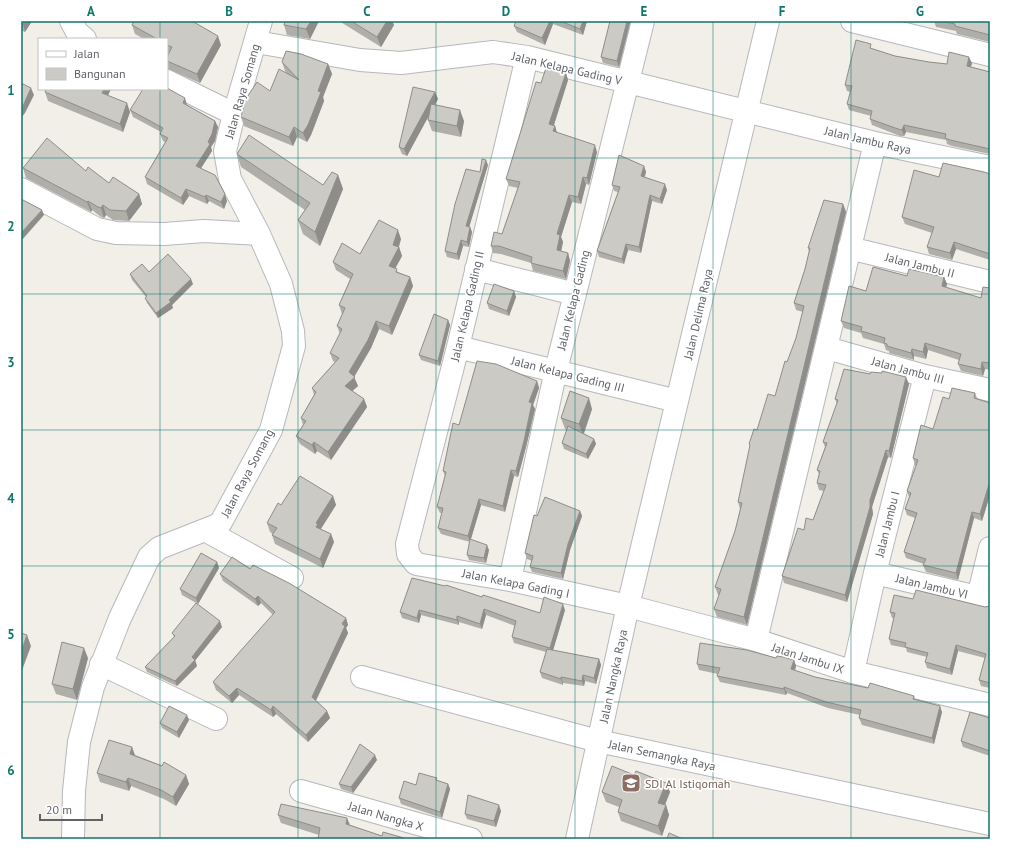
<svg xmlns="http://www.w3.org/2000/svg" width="1011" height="860" viewBox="0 0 1011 860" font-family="'PT Sans',sans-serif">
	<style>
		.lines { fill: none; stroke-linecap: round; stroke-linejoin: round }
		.street-casing { stroke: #b5b8bc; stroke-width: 24 }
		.street { stroke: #fff; stroke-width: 22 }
		.wall { fill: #afaea9 }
		.shaded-wall { fill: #8f8d8a }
		.building { fill: #cccac5; stroke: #8f8d8a }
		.grid { fill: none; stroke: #0f766e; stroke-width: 1; stroke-opacity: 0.55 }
		.labels { text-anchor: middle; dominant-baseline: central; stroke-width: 3.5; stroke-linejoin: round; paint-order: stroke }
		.street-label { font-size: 12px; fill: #5f6368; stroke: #fff }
		.education-label { font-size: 12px; fill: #785e54; stroke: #fff; text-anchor: start }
		.neatline { fill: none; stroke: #0f766e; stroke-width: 1.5 }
		.grid-label { font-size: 13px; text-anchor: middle; font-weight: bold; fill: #0f766e }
	</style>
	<rect width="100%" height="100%" fill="#f1efe8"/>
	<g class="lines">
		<defs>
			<path id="street" d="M71 21 77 32 85 39
				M852 21 990 55
				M256 42 360 60 401 63 493 52 527 57 875 143 990 167
				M527 57 458 347 407 544 408 554 416 564 510 580 628 606 756 640 853 672 990 705
				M167 81 234 114
				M21 189 97 229 116 233 164 234 204 231 259 234
				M849 248 990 282
				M476 269 575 294
				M458 347 677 401
				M827 348 925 376 990 390
				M205 530 292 578
				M875 573 990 600
				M510 580 556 370 643 21
				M978 597 990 548
				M756 640 875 143
				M101 664 216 719
				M853 672 875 573 925 376
				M362 677 598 741 990 824
				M301 791 471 839
				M73 839 74 791 79 742 93 687 120 618 149 557 159 548 220 524 271 430 294 346 293 331 281 284 259 234 230 179 225 151 234 114 261 21
				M577 839 628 606 768 21"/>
		</defs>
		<use href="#street" class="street-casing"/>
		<use href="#street" class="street"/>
	</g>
	<path class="wall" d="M21 21H32L25 32 21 30Z
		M285 21H319L310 39 287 35 284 25Z
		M339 21H392L394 25 381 47Z
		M516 21H587L583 35 553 24 545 45 517 32 514 26Z
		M610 21H629L630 23 619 67 603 63 601 57Z
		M934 21H990V42L957 34 956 31 936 27Z
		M132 25 221 45 200 83 168 69 167 65V57L169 53 167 52V39H144L135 34Z
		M873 49 895 56 929 62 947 64 972 63 971 67 990 72V154L952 146 947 144 946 140 906 132 904 136H900L872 125 870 119 871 116 849 110 847 104 850 92 847 91 845 85Z
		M282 62 328 64 332 74 323 97 324 101 311 135 307 142 297 137 293 146 244 126 241 117 270 91 287 74 285 71Z
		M566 73 568 80 554 125 555 126 557 133 597 152 589 185 586 184 581 204 572 202 561 237 563 242 561 251 568 253 570 261 566 279 533 271 531 263 501 254 493 253 491 246 502 234 518 188 509 186 506 179 541 83Z
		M45 92 130 112 123 132 48 101Z
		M435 92 438 99 434 105 464 121 461 137 432 131 428 120 430 113 407 156 402 154 399 147Z
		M187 105 215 121 218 127 215 141 211 147 212 151 201 168 227 201 224 209 209 201 207 204 189 196 183 205 147 184 145 177 165 142 163 141 160 134 161 132 133 117 130 110Z
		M237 154 323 185 338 175 343 189 320 246 303 234 298 220 305 210 241 167Z
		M488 165 469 226 472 232 469 247 463 246 459 260 447 257 445 251 480 172Z
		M644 166 646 172 645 177 667 190 662 204 652 201 641 253 628 250 624 264 599 257 597 251 618 192 614 191 612 185Z
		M23 168 86 171 109 183 139 194 142 204 129 221 113 220 106 215 104 218 101 217 92 210 91 212 26 178Z
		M990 174V260L956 249 952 260 929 254 927 247 932 233 905 224 902 217 939 177Z
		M843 204 846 212 747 625 717 617 714 609 719 595H718L715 587 735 531 740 509 738 502 750 447 749 444 775 396 796 338 803 312 796 310 794 303 805 269 809 252 808 248Z
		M401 239 399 247 402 256 395 269 398 272 410 277 413 286 392 335 379 329 371 348 354 377 358 386 352 391 364 399 367 407 331 460 317 451 315 454 300 444 296 436 303 425 301 418 314 395 312 388 335 362 333 361 330 353 340 334 337 326 342 314 339 305 350 279 336 270 333 262 360 254Z
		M149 272 193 284 172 305 173 308 158 318 147 303 145 298 146 297 132 280 130 274Z
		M907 276 944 277 947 284 946 288 981 298 990 288V370L985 369 983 376 961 371 958 364 959 360 928 350 926 359 914 356V360L889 353V351L886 350 884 344 863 338 861 333 844 328 841 321 866 291Z
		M514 291 516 297 509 316 489 309 487 303Z
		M448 320 450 325 440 366 421 360 419 355Z
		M537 381 539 388 533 405 535 409 526 447 518 477 514 476 505 512 481 505 471 539 489 550 486 563 469 560 467 555 470 542 441 534 438 528 442 513H440L437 507 445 476 443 471 459 425Z
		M909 384 891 458 888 457 872 507 873 514 847 602 784 583 782 576 804 530 813 520 824 491 819 490 817 483 819 474 817 470 825 447 823 442 837 404 835 399Z
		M975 393 977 398 990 403V495L982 521 974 518 958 580 926 572 923 565 924 564 906 558 904 552 915 518 907 515 905 509 909 497 907 491 916 465H915L913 458 933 429 949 399Z
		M592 409 584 434 594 439 596 444 588 459 564 449 562 443 567 430 565 429 561 418Z
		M333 496 336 505 321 529 331 534 334 542 323 568 275 544 272 535 273 534 270 532 267 523 281 505Z
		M580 511 582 516 570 550 563 579 532 572 530 567 532 561 527 559 525 553 537 516Z
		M217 562 219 568 198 604 182 595 180 589Z
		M250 569 346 618 348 625 346 628 348 633 316 701 327 711 330 718 308 742 276 714 273 717 239 695 232 703 216 690 213 682 273 615 261 603 258 606 223 581 220 574Z
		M482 597 540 613 565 610 553 650 599 659 601 665 596 684 585 681 584 686 563 683V685L542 678 540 672 546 652 514 643 512 637 515 626 486 615 482 629 459 622V625L421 615 419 623 402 618 400 612Z
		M913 599 985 607 990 606V688L981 686 979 680 985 658 958 651 952 675 927 668 925 662 927 657 907 652 906 648 891 645 889 639 894 618H892L890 612Z
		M222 627 195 660 197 666 177 686 147 672 145 667 174 637 172 633Z
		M88 658 77 700 56 694 52 684Z
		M776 658 794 660 796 666 795 671 815 677 868 688 914 696 915 699 942 712 934 744 862 725 859 718 860 715 828 708 787 693 786 695 720 682 717 676 718 674 699 670 697 664Z
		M990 718V756L963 747 961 741Z
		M189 720 179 738 162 728 160 723Z
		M132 747 135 755 186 775 189 784 176 806 164 799 131 786 129 791 100 782 97 773Z
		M377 760 353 793 341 789 339 784Z
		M634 775 666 783 670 792 665 805H666L669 815 662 836 621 821 618 812 619 807 606 802 602 792Z
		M438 781 448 784 450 789 442 818 401 804 399 798 416 785Z
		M501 811 496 827 467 819 465 814Z
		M278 815 350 825 382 836 319 835 281 823Z"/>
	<path class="shaded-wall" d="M25 21H32L25 32 23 24Z
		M311 21H319L310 39 306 29Z
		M387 21H392L394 25 381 47 377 37Z
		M550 21H552L553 24 545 45 542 38Z
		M583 21H587L583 35 580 29Z
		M627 21H629L630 23 619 67 617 61Z
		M218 36 221 45 200 83 197 74Z
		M969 57 972 63 969 73 967 66Z
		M328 64 332 74 323 97 324 101 311 135 307 142 303 133Z
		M566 73 568 80 552 131 549 124Z
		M31 88 34 95 25 113 21 118V108Z
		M104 89H111L105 102 102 93Z
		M435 92 438 99 407 156 404 149Z
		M185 98 187 105 185 109 183 103Z
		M127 103 130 112 123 132 120 124Z
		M460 110 464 121 461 137 457 126Z
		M215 121 218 127 215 141 211 147 212 151 198 173 196 166 208 142Z
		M904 125 906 132 904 136 902 130Z
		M555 126 557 133 553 131Z
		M294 127 297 137 293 146 289 137Z
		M595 145 597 152 589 185 587 178Z
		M486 160 488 165 468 231 466 226Z
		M644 166 646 172 643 181 641 176Z
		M338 175 343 189 320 246 315 232Z
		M583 177 586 184 581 204 578 197Z
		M665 184 667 190 662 204 660 199Z
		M186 189 189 196 183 205 181 198Z
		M139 194 142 204 129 221 126 211Z
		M225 194 227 201 224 209 221 202Z
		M206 195 209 201 207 204 205 197Z
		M569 195 572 202 561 237 563 242 560 257 557 250V234Z
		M650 195 652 201 641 253 639 247Z
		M88 201 92 210 91 212 87 202Z
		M843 204 846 212 747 625 744 617Z
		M103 205 106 215 104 218 101 208Z
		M42 210 44 215 21 241V233Z
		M470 227 472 232 469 247 467 242Z
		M398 230 401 239 397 251 399 247 402 256 392 274 389 266 393 245Z
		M461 240 463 246 459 260 457 254Z
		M954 242 956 249 952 260 950 253Z
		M626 244 628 250 624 264 622 259Z
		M568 253 570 261 566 279 563 271Z
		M410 277 413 286 392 335 389 326Z
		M944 277 947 284 944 294 942 286Z
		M191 279 193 284 172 305 173 308 158 318 156 313Z
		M514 291 516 297 509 316 507 311Z
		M448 320 450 325 440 366 438 361Z
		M376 321 379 329 371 348 354 377 358 386 348 395 345 386 349 372Z
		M925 343 928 350 926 359 923 352Z
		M912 349 914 356V360L911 353Z
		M982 362 985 369 983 376 981 369Z
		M906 377 909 384 891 458 889 451Z
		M537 381 539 388 533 405 535 409 526 447 518 477 516 471 529 402Z
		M589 398 592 409 583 435 579 424Z
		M364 399 367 407 331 460 328 452Z
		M594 439 596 444 588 459 586 454Z
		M314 442 317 451 315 454 312 445Z
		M886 450 888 457 872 507 873 514 847 602 845 595 870 500Z
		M511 470 514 476 505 512 503 506Z
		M990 481V495L982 521 980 514Z
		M333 496 336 505 320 530 316 527V523Z
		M479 499 481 505 470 542 468 536Z
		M580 511 582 516 570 550 563 579 561 573 568 544Z
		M972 512 974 518 958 580 956 573Z
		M331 534 334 542 323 568 320 559Z
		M487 545 489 550 486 563 484 558Z
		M217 562 219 568 198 604 196 598Z
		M258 596 261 603 258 606 255 599Z
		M563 604 565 610 552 654 550 648Z
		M484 609 486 615 482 629 480 624Z
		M419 610 421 615 419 623 417 618Z
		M457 616 459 622V625L457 620Z
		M346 618 348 625 346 628 348 633 314 704 312 697 342 624Z
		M220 621 222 627 194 662 195 660 197 666 177 686 175 681 192 657Z
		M27 635 31 646 21 673V652Z
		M956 645 958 651 952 675 950 669Z
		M84 648 88 658 77 700 73 689Z
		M599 659 601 665 596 684 594 678Z
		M794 660 796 666 793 675 791 669Z
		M583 675 585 681 584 686 582 681Z
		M561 677 563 683V685L561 679Z
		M784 687 787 693 786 695 784 689Z
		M237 688 239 695 232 703 229 696Z
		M273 706 276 714 273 717 271 710Z
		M940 706 942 712 934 744 932 738Z
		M327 711 330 718 308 742 306 735Z
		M187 715 189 720 179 738 177 732Z
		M132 747 135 756 130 754Z
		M375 755 377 760 353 793 351 787Z
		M186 775 189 784 176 806 173 797Z
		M128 778 131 786 129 791 126 782Z
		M666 783 670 792 662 812 658 803Z
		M448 784 450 789 442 818 440 812Z
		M499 805 501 811 496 827 494 821Z
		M666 805 669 815 662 836 658 826Z
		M347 818 350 825 346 824Z"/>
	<path class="building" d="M21 21H25L23 24H21Z
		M134 21H192L218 36 197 74 167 61V57L172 47 167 45V39H157L132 25Z
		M285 21H311L306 29 284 25Z
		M351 21H387L377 37Z
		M516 21H550L542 38 514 26Z
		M560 21H583L580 29Z
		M610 21H627L617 61 601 57Z
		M940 21H990V35L955 26V24Z
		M856 40 871 44 870 48 895 56 929 62 947 64 949 52 969 57 967 66 990 72V149L950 140 945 138 946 134 904 125 902 130 898 129 870 119 872 111 847 104 852 86 845 85Z
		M286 51 301 54 328 64 318 91 321 92 308 125 303 133 294 127 289 137 241 117 245 100 257 82 270 91 279 69 299 80 282 62Z
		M546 68 566 73 549 124 555 126 553 131 595 145 587 178 583 177 578 197 569 195 557 234 560 235 557 250 568 253 563 271 531 263 532 257 499 246H491L494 232 502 234 520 182 506 179 536 82 541 83Z
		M21 83 31 88 23 106 21 108Z
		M413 87 435 92 404 149 399 147Z
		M167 88 185 98 183 103 215 121 212 134 208 142 210 144 196 166 215 175 225 194 221 202 206 195 205 197 186 189 181 198 145 177 168 138 160 134 163 128 130 110 143 89H167Z
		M46 89H104L102 93 127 103 120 124 45 92Z
		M431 104 460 110 457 126 428 120Z
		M249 135 323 185 332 172 338 175 315 232 298 220 310 203 237 154Z
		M47 138 86 171 88 167 109 183 113 177 139 194 126 211 110 210 103 205 101 208 98 207 88 201 87 202 23 168Z
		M619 155 644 166 641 176 665 184 660 199 650 195 639 247 626 244 622 259 597 251 620 187 612 185Z
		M482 159 486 160 466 226 470 227 467 242 461 240 457 254 445 251 455 204 466 169 480 172Z
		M943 163 984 172 990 174V254L954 242 950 253 927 247 934 227 902 217 914 170 939 177Z
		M21 199 42 210 21 233Z
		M824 200 843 204 744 617 714 609 721 589 715 587 735 531 742 503 738 502 750 445 749 444 754 429 757 430 768 394 775 396 785 361 787 362 796 338 804 306 794 303 805 269 810 248H808Z
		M379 220 398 230 393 245 399 247 389 266 397 269 396 272 410 277 389 326 376 321 368 340 349 372 355 377 345 386 364 399 328 452 314 442 312 445 296 436 306 421 301 418 316 392 312 388 339 358 330 353 342 329 337 326 345 308 339 305 353 274 333 262 342 243 360 254Z
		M168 254 191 279 169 300 171 302 156 313 145 298 147 296 130 274 142 264 149 272Z
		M873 267 907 276 909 269 944 277 942 286 981 298 983 287 990 288V363L982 362 981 369 958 364 961 354 925 343 923 352 912 349 911 353 887 346V344L884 343 885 338 861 331 862 327 841 321 849 286 866 291Z
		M494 284 514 291 507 311 487 303Z
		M434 314 448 320 438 361 419 355Z
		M477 361 496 364 537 381 529 402 532 403 524 441 516 471 511 470 503 506 479 499 468 536 438 528 443 508 437 507 446 472 443 471 453 423 459 425Z
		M844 369 870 374 871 372 882 373V371L906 377 889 451 886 450 870 500V507L845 595 782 576 798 528 804 530 806 518 813 520 826 485 817 483 820 471 817 470 827 443 823 442 838 400 835 399Z
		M952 388 975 393 974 398 990 403V481L980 514 972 512 956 573 923 565 926 559 904 552 917 513 905 509 911 493 907 491 918 460 913 458 921 425 933 429 943 397 949 399Z
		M570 391 589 398 579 424 561 418Z
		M568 426 594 439 586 454 562 443Z
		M300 476 333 496 316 523 318 524 316 527 331 534 320 559 272 535 277 528 267 523 278 503 281 505Z
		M545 497 580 511 568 544 561 573 530 567 533 556 525 553 534 515 537 516Z
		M470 539 487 545 484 558 467 555Z
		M201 553 217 562 196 598 180 589Z
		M232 557 250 569 253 565 289 583 346 618 342 624 345 626 312 697 327 711 306 735 273 706 271 710 237 688 229 696 213 682 275 612 258 596 255 599 220 574Z
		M412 578 445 586 446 585 482 597 483 595 540 613 544 597 563 604 550 648 512 637 516 621 484 609 480 624 457 616V620L419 610 417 618 400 612Z
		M916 590 985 607 990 606V683L979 680 986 654 956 645 950 669 925 662 928 653 905 647 906 643 889 639 895 613 890 612 894 595 913 599Z
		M196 603 220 621 192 657 195 660 175 681 145 667 175 636 172 633Z
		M21 633 27 635 21 652Z
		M62 642 84 648 73 689 52 684Z
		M700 643 747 650 776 658 777 656 783 657 794 660 791 669 815 677 868 688 870 683 914 696 913 699 940 706 932 738 859 718 861 710 826 702 784 687V689L717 676 720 668 697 664Z
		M547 649 599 659 594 678 583 675 582 681 561 677V679L540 672Z
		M169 706 187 715 177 732 160 723Z
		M970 712 990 718V751L961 741Z
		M109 740 132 747 130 754 162 766 164 762 186 775 173 797 161 790 128 778 126 782 97 773Z
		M360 744 375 755 351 787 339 784Z
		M612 766 634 775 636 771 666 783 658 803 666 805 658 826 618 812 622 800 602 792Z
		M419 773 437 778 436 780 448 784 440 812 399 798 404 781 416 785Z
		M468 795 499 805 494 821 465 814Z
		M281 804 347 818 346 824 382 836 383 832 404 838V839H318L320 828 278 815Z
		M669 833 683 839H667Z"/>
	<path class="grid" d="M160 21V39M298 21V839M436 21V839M575 21V839M713 21V839M851 21V839M160 89V839M21 158H990M21 294H990M21 430H990M21 566H990M21 702H990"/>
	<defs>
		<symbol id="school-square" viewBox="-11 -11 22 22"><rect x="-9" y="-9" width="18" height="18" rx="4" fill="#8d6e63" stroke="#fff"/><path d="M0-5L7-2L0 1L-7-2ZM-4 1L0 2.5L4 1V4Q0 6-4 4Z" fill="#fff"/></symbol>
	</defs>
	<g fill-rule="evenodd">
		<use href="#school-square" x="620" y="772" width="22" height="22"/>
	</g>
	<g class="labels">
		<g class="street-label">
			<text transform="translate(567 68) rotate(13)">Jalan Kelapa Gading V</text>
			<text transform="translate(242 91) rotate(-74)">Jalan Raya Somang</text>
			<text transform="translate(868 140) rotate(13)">Jalan Jambu Raya</text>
			<text transform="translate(920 265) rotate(14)">Jalan Jambu II</text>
			<text transform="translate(573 300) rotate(-76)">Jalan Kelapa Gading</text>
			<text transform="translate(467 306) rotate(-77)">Jalan Kelapa Gading II</text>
			<text transform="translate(698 314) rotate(-77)">Jalan Delima Raya</text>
			<text transform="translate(908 370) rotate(15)">Jalan Jambu III</text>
			<text transform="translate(568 374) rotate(14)">Jalan Kelapa Gading III</text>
			<text transform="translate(247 473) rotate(-62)">Jalan Raya Somang</text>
			<text transform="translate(887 524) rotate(-76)">Jalan Jambu I</text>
			<text transform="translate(516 583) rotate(11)">Jalan Kelapa Gading I</text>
			<text transform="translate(932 586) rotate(13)">Jalan Jambu VI</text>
			<text transform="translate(808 658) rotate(18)">Jalan Jambu IX</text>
			<text transform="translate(613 676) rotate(-78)">Jalan Nangka Raya</text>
			<text transform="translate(662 755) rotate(12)">Jalan Semangka Raya</text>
			<text transform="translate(386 816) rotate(16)">Jalan Nangka X</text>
		</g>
		<g class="education-label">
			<text x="645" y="783">SDI Al Istiqomah</text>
		</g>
	</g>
	<rect width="1011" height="860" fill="none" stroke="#ffffff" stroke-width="44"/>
	<rect x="38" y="38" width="130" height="52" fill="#ffffff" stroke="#bfc1c3"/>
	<rect x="46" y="51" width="20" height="6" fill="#ffffff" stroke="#bfc1c3"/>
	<text x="74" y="58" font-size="12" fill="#5f6368">Jalan</text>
	<rect x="46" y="68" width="20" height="12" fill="#cccac5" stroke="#bfc1c3"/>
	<text x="74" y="78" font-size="12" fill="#5f6368">Bangunan</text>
	<path d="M40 814v6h62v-6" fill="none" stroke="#5f6368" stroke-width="2"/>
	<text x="46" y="814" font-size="12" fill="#5f6368" stroke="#ffffff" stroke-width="3" paint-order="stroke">20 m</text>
	<rect x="22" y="22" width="967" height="816" class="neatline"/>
	<g class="grid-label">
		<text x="91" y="16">A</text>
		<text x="229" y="16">B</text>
		<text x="367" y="16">C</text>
		<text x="506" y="16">D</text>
		<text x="644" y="16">E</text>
		<text x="782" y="16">F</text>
		<text x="920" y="16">G</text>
		<text x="11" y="95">1</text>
		<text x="11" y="231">2</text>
		<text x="11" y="367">3</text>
		<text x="11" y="503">4</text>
		<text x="11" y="639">5</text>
		<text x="11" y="775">6</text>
	</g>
</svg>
